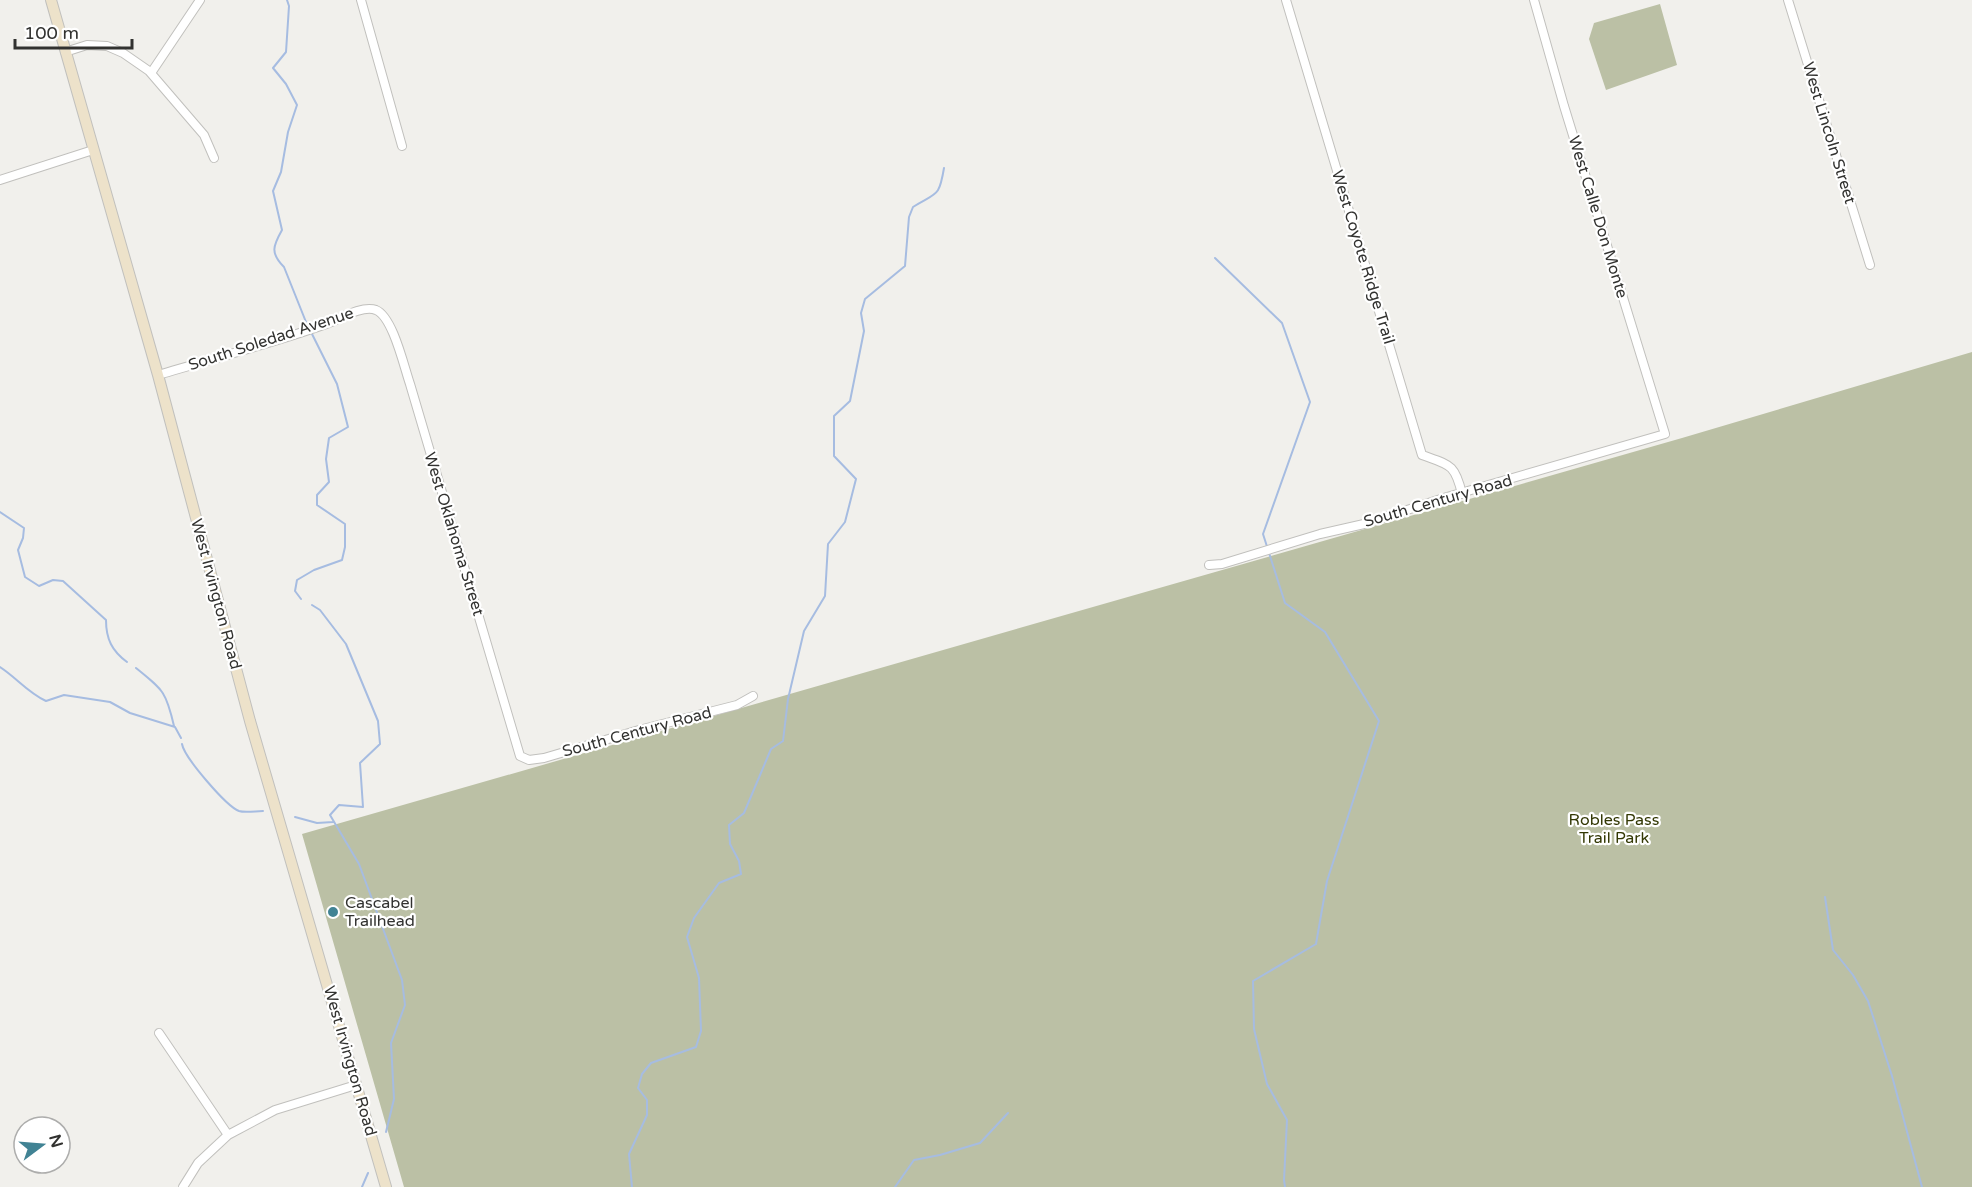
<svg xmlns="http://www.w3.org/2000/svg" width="1972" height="1187" viewBox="0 0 1972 1187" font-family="'Varela Round',sans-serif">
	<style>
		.green { fill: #bbc0a5 }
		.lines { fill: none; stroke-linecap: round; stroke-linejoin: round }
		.stream { stroke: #a6bce1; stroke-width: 2 }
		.street-casing { stroke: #c1c0bd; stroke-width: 10 }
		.secondary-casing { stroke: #c1c0bd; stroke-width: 12 }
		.street { stroke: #fff; stroke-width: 8 }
		.secondary { stroke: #ede2ca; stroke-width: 10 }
		.poi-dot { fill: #418394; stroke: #fff; stroke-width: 2 }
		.labels { text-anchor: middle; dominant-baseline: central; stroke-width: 4.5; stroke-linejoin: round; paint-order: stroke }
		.street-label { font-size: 16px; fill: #323230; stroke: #fff }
		.park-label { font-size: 16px; fill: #333804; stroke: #fff }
		.poi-label { font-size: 16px; fill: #323230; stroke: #fff; text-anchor: start }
	</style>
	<rect width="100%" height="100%" fill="#f1f0ec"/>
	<path class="green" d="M1660 4 1677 65 1606 90 1589 39 1594 23Z
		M1972 352V1187H404L302 834 1682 438Z"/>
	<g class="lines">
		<path class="stream" d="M287 0 289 6 286 52 273 68 286 84 297 105 288 132 281 172 273 191 282 230C273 246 270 253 284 267L308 327
			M1215 258 1282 323 1310 402 1263 534 1285 603 1325 632 1379 721 1327 881 1316 944 1253 981 1254 1029 1267 1084 1287 1120 1284 1180 1285 1187
			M0 512 24 528 23 538 18 550 25 577 39 586 53 580 63 581 106 620C106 639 112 651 127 662
			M301 599 295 591 297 580 314 570 342 560 345 547V524L317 505V495L329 482 326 459 329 438 348 427 337 384 311 332
			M312 605 320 610 346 644 378 721 380 744 360 763 363 807 339 805 330 815 359 864 402 980 405 1005 391 1043 394 1099 386 1132
			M0 667C17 678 27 692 46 701L64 695 110 702 130 713 175 727 181 738
			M136 668C163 690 166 691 174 726
			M182 744C184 757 226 806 239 811 245 813 256 811 263 811
			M295 817 317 823 333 822
			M1825 897 1833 950 1853 975 1868 1001 1892 1076 1922 1187
			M362 1187 368 1173
			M632 1187 629 1154 647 1115V1100L638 1088 642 1074 651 1063 696 1047 701 1031 699 978 687 937 694 918 719 883 741 874 739 861 730 844 729 825 744 813 771 749 783 741 788 699 804 631 825 596 828 544 845 522 856 479 834 456V416L850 401 864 331 861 313 865 299 905 266 909 217 913 207C937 192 939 198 944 168
			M895 1187 914 1160 940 1155 980 1143 1008 1113"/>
		<defs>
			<path id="street" d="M361 0 402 146
				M1286 0 1422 455C1450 465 1455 464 1462 494
				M1788 0 1870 265
				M65 52 87 45 107 46 123 53 149 71 204 135 214 158
				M151 73 200 0
				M0 180 93 150
				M158 375C215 358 274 343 329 323 341 318 363 305 376 310 393 317 404 367 410 384L520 756 529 760 544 758 639 730 737 705 753 696
				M1209 565 1222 564 1320 534 1364 524 1447 497 1665 434 1564 106 1534 0
				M159 1033 228 1135
				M183 1187 198 1163 228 1135 275 1110 356 1085"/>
			<path id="secondary" d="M51 0 158 375 250 721 386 1187"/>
		</defs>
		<use href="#street" class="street-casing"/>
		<use href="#secondary" class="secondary-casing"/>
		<use href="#street" class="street"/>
		<use href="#secondary" class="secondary"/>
	</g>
	<circle class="poi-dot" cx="333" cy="912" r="6"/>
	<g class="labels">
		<g class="street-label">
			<text transform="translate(1829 133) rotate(73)">West Lincoln Street</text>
			<text transform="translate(1598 217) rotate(73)">West Calle Don Monte</text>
			<text transform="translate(1363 257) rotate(73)">West Coyote Ridge Trail</text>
			<text transform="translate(271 339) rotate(-18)">South Soledad Avenue</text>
			<text transform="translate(1438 501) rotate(-16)">South Century Road</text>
			<text transform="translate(454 534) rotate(73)">West Oklahoma Street</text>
			<text transform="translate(216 594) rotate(75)">West Irvington Road</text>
			<text transform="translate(637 732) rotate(-15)">South Century Road</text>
			<text transform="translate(350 1061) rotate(74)">West Irvington Road</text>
		</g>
		<g class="park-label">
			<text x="1614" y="820">Robles Pass<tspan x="1614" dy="18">Trail Park</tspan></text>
		</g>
		<g class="poi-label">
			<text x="345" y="903">Cascabel<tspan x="345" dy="18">Trailhead</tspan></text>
		</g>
	</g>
	<g transform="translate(42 1145) rotate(74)"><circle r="28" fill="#ffffff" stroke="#adadac" stroke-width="1.5"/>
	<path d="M0-4.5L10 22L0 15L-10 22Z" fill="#418394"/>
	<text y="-9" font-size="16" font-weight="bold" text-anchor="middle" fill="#323230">N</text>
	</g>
	<path d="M15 39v9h117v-9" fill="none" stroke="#323230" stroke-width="3"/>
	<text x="24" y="39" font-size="18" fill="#323230" stroke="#ffffff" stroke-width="4.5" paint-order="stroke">100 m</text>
</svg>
